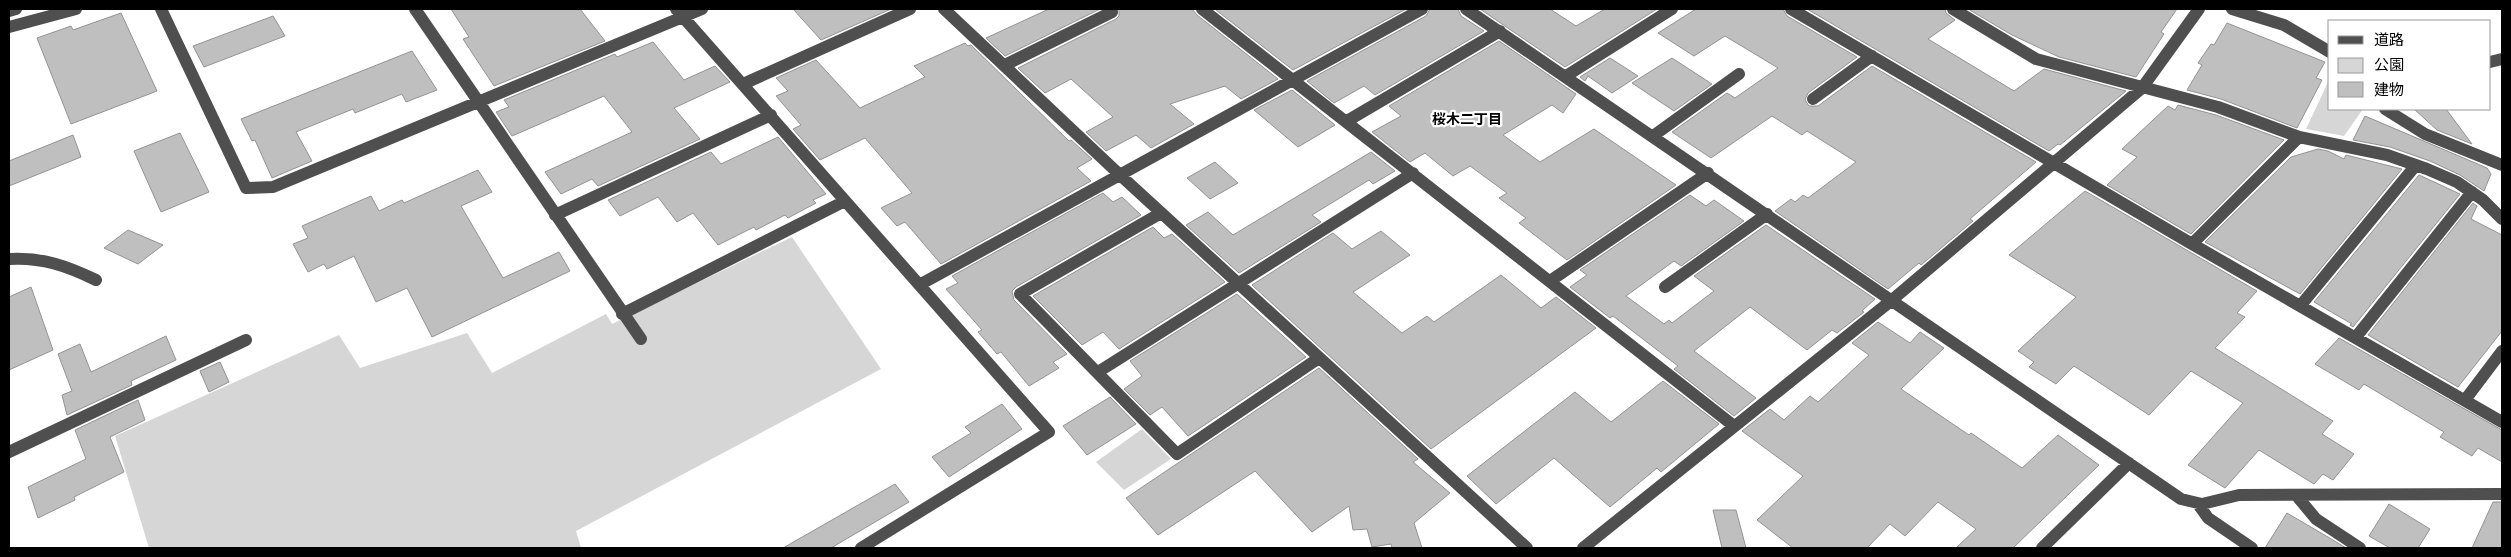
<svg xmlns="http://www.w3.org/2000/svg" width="2511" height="557" viewBox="0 0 2511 557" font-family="'Titillium Web','Noto Sans JP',sans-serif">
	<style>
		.green { fill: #d6d6d6 }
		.building { fill: #bfbfbf; stroke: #939393 }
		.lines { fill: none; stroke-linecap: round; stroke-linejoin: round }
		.minor { stroke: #4f4f4f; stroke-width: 12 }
		.labels { text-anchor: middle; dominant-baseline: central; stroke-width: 4.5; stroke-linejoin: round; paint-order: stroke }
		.neighbourhood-label { font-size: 14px; font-weight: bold; fill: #000; stroke: #fff }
	</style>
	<rect width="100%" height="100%" fill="#fff"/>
	<path class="green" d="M2330 78V109H2363L2344 136 2306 129Z
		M792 237 881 369 576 531 581 548H149L115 436 339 335 360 368 467 333 492 373 606 314 612 324Z
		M1142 429 1171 459 1124 490 1096 462Z"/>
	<path class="building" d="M451 9H580L605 41 494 86 463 39 469 37Z
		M793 9H891L821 40Z
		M1049 9H1100L1005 56 986 38Z
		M1119 9H1192L1197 15 1278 79 1241 99 1225 86 1170 104 1194 124 1151 148 1136 135 1106 151 1086 132 1113 117 1071 79 1045 93 1018 68 1116 19 1119 16Z
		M1219 9H1406L1293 70 1216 10Z
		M1430 9H1458L1461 16 1484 31 1375 95 1364 86 1334 103 1307 81 1426 16Z
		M1480 9H1550L1576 26 1605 9H1657L1565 67Z
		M1696 9H1783L1787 16 1857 57 1808 93 1805 100 1809 106H1818L1872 66 2036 162 1970 219 1973 221 1921 265 1919 263 1888 289 1775 211 1791 199 1795 202 1803 195 1808 198 1856 162 1807 131 1802 135 1772 116 1711 158 1672 132 1727 93 1735 98 1778 68 1725 36 1694 56 1658 33Z
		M1807 9H1945L1946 13 1955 20 1928 39 2014 91 2044 69 2126 91 2060 145 2058 144 2049 151Z
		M1968 9H2177L2161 32 2164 34 2136 77 2059 57 2012 35Z
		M121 13 157 91 71 124 37 38 71 26 73 30Z
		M273 16 285 36 204 67 193 46Z
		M2227 23 2325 62 2316 78 2322 80 2297 128 2221 99 2187 90 2202 65 2198 63 2211 44 2214 45Z
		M1499 41 1576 94 1563 113 1552 105 1503 135 1540 162 1594 129 1676 185 1567 260 1519 223 1526 218 1499 198 1507 193 1470 166 1453 176 1425 153 1410 162 1372 132 1401 116 1389 106Z
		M653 42 684 80 715 66 730 82 674 108 700 139 598 186 592 179 561 194 545 172 632 132 604 96 512 136 496 112 509 107 504 100 615 54 617 57Z
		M965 43 968 46 971 45 1069 141 1071 140 1092 159 1077 168 1091 181 941 264 905 222 897 226 881 208 912 193 865 138 820 160 793 129 801 125 776 96 788 91 776 78 816 60 860 108 925 77 914 66Z
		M412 51 437 90 406 102 402 94 355 113 353 109 296 132 312 161 272 178 255 140 252 141 241 119Z
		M1610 58 1638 76 1612 93 1588 76 1585 81 1580 77Z
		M1672 58 1712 84 1674 111 1632 83Z
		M1292 90 1335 125 1298 147 1254 110Z
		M2178 105 2216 115 2284 140 2191 234 2107 185 2137 157 2122 149 2168 106 2175 110Z
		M2414 109H2446L2472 144 2437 130Z
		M2365 116 2487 168 2491 174 2484 191 2460 175 2430 161 2390 147 2353 140Z
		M180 133 209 192 161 212 134 151Z
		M73 135 81 157 9 186V161Z
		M778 137 826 194 813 200 816 203 788 218 785 215 756 230 754 227 718 245 693 213 677 222 658 197 620 216 608 200 711 152 721 164Z
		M2318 149 2328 151 2344 159 2346 155 2402 169 2300 294 2205 242 2291 157Z
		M1371 152 1395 171 1373 184 1369 180 1312 215 1321 222 1239 273 1186 225 1208 212 1233 235Z
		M1215 162 1238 183 1210 199 1187 178Z
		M478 170 492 192 461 206 503 278 559 252 570 271 432 337 407 288 376 302 354 256 327 269 324 264 308 272 293 244 308 238 302 226 371 196 379 211 402 200 404 203Z
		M2419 175 2460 194 2353 327 2350 325 2352 324 2314 302Z
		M2085 191 2257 291 2237 313 2245 317 2215 348 2333 421 2322 434 2354 454 2333 480 2323 474 2314 484 2259 450 2225 488 2188 465 2243 403 2191 371 2149 415 2074 366 2056 384 2029 367 2034 362 2018 351 2076 297 2009 255Z
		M1103 193 1113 202 1122 197 1141 215 1016 287 1012 291 1014 300 1067 354 1053 362 1059 368 1029 386 1001 352 997 354 978 332 982 330 946 289 958 283 952 276Z
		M1690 195 1706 206 1714 200 1744 221 1681 266 1674 261 1626 296 1664 324 1669 320 1672 323 1714 291 1694 276 1766 225 1875 299 1862 311 1864 312 1837 333 1832 330 1807 350 1750 307 1694 351 1756 398 1734 416 1674 369 1678 366 1613 316 1610 318 1570 287 1587 275 1580 270Z
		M2473 203 2477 206 2471 219 2502 235V331L2458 387 2368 335Z
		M1153 227 1164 238 1172 234 1225 282 1119 349 1103 332 1082 345 1033 296Z
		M128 230 163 245 138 264 104 248Z
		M1381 231 1410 255 1353 292 1402 333 1427 316 1434 322 1501 275 1541 308 1556 297 1596 328 1431 449 1252 285 1333 233 1352 249Z
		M31 287 53 350 9 370V297Z
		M1237 294 1306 357 1188 436 1162 407 1150 415 1124 389 1142 376 1130 361Z
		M1878 322 1910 343 1920 332 1944 348 1901 389 1969 435 1971 433 2022 468 2058 435 2099 465 2013 548H1956L1976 529 1938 502 1905 536 1890 524 1867 548H1793L1757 520 1803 476 1742 431 1770 409 1784 420 1810 396 1818 402 1869 355 1852 343Z
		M166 336 176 360 131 381 132 385 67 415 62 395 72 391 58 354 80 344 91 372Z
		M2339 338 2502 430V462L2478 448 2472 456 2440 437 2444 432 2364 384 2359 390 2315 364Z
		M220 362 229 382 209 392 200 371Z
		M1319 368 1418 459 1413 462 1450 493 1414 523 1422 548H1392L1391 544 1372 547 1367 529 1353 530 1349 506 1312 532 1255 471 1158 535 1126 498Z
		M1663 381 1719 424 1661 472 1657 468 1610 507 1554 458 1496 504 1467 476 1575 392 1611 422Z
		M1110 397 1136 424 1087 455 1063 426Z
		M138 400 145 420 110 437 124 472 74 497 75 500 38 518 28 487 86 459 75 430Z
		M1002 404 1022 429 949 477 932 457 971 433 965 427Z
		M895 484 909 502 831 548H783Z
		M2493 502H2502V548H2472Z
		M2389 504 2430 529 2418 548H2390L2369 536Z
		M1713 510H1736L1746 548H1722Z
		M2287 513 2333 540 2346 548H2265Z"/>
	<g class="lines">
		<path class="minor" d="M161 9 246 188 273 187 702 9
			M415 9 641 339
			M676 9 1049 432 861 548
			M944 9 1120 175 1527 548
			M1202 9 1734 426
			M1466 9 2181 499 2202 504 2239 495 2502 494
			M1791 9 2192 244 2502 422
			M1953 9 2036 59 2218 107 2299 137 2387 155 2427 169 2457 182 2483 200 2502 219
			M2232 9 2284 25 2330 52
			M9 11 16 9
			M9 27 76 9
			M2490 62 2502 59
			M1005 65 1112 12
			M1566 76 1672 9
			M743 84 910 9
			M1813 99 1872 56
			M2385 109 2425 134 2502 165
			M1347 121 1500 31
			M1653 136 1739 74
			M1161 213 1020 294 1177 454 1319 358
			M555 215 771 115
			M2192 244 2299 137
			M9 259C42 257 67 266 96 280
			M1550 281 1708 173
			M921 284 1422 9
			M1665 287 1767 214
			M2301 305 2416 165
			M622 314 845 201
			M2356 337 2472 192
			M1098 372 1413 173
			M2465 400 2502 351
			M9 452 246 340
			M2296 495 2316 519 2360 548
			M2198 504 2208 518 2252 548
			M1583 548 1892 300 2142 88 2199 9
			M2042 548 2129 463"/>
	</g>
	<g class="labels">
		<g class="neighbourhood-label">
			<text x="1467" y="118">桜木二丁目</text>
		</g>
	</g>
	<rect width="2511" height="557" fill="none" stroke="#000000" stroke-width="20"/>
	<rect x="2328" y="20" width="162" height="90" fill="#ffffff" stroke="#999999"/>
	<rect x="2338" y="36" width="25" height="8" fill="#4f4f4f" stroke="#999999"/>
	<text x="2374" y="45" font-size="15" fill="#000000">道路</text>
	<rect x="2338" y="58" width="25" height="15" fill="#d6d6d6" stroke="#999999"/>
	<text x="2374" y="70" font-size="15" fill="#000000">公園</text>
	<rect x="2338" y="82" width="25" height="15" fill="#bfbfbf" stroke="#999999"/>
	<text x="2374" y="95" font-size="15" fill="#000000">建物</text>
</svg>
